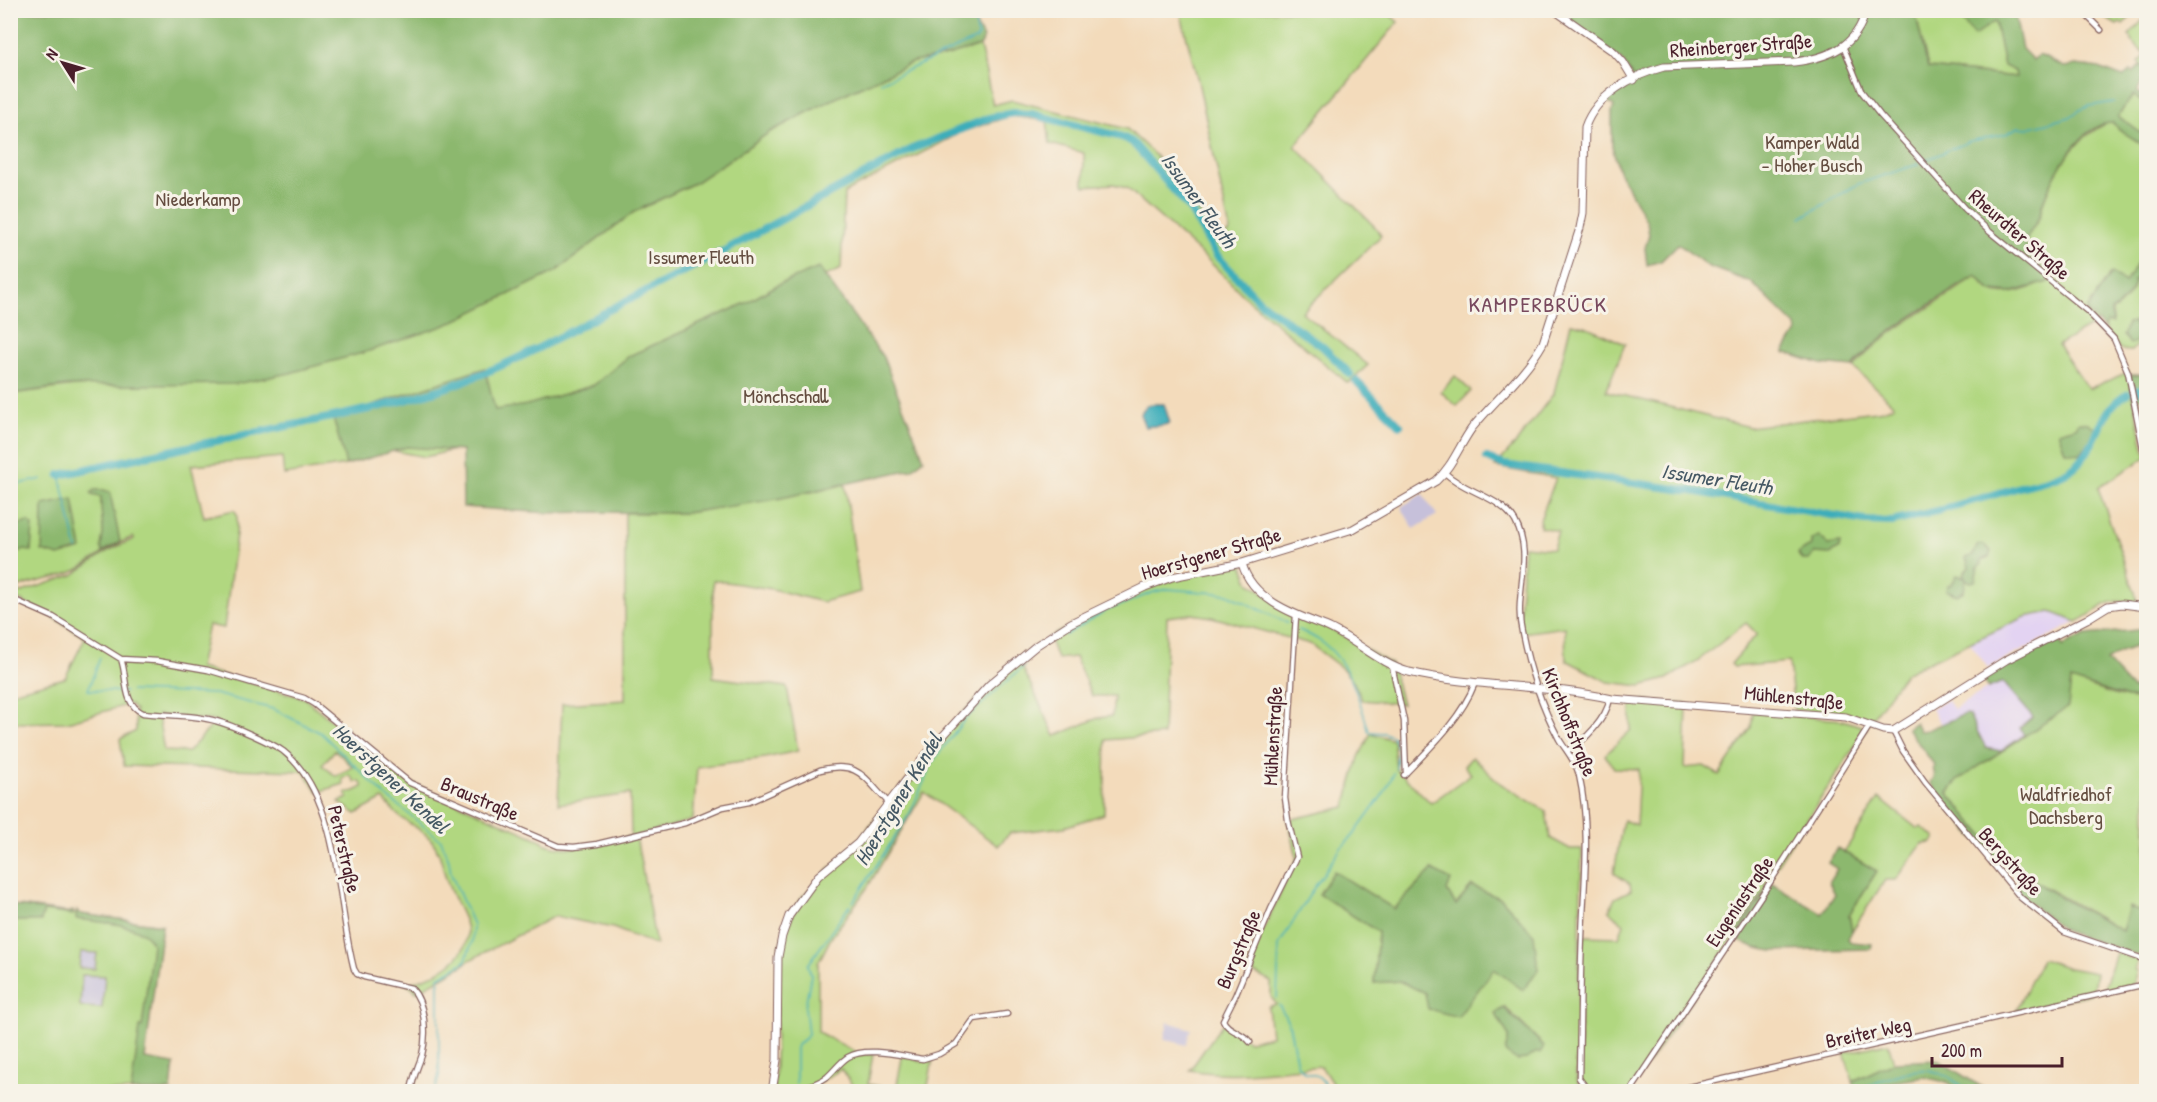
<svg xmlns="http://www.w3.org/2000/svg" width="2157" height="1102" viewBox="0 0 2157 1102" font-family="'Patrick Hand',sans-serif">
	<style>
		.built { fill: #e3d3f2 }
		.industrial { fill: #c6c0da }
		.green { fill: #b1d780; stroke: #7e7b56; stroke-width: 1.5; fill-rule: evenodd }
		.forest { fill: #8cb86e; stroke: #6b6c4c; stroke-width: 1.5 }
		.water { fill: #3eadba; stroke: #446672; stroke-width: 1.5 }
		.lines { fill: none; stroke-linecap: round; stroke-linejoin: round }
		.stream { stroke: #3eadba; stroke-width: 1.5 }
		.river { stroke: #3eadba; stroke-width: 8 }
		.street-casing { stroke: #85615d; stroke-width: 7 }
		.secondary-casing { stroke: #85615d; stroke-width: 9 }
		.street { stroke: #fff; stroke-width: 4.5 }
		.secondary { stroke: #fff; stroke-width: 7 }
		.labels { text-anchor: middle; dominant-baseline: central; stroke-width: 6; stroke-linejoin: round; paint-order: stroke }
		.street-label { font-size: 20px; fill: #4a1f2b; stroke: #f7f3e8 }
		.park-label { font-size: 20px; fill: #644d40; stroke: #f7f3e8 }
		.water-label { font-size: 21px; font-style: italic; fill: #455864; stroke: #f7f3e8 }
		.quarter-label { font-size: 22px; letter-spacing: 1.5px; fill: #78495e; stroke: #f7f3e8 }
	</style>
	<rect width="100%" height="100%" fill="#f7f3e8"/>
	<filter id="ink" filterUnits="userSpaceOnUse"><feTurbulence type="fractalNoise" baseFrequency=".0167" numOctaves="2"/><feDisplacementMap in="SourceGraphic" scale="12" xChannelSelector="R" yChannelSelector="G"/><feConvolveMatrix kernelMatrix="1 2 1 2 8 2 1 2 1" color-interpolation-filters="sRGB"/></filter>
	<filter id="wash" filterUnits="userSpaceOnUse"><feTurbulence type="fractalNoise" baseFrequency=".008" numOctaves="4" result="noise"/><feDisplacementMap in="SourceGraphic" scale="24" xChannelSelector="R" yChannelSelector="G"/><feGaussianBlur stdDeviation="1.35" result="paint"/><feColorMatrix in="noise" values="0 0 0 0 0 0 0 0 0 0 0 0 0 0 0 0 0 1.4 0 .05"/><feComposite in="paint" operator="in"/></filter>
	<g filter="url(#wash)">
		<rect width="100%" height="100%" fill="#f3dbbb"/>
		<path class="built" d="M2051 612 2077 622 1988 668 1970 643 2025 617Z
			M2003 682 2033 717 2024 734 2001 751 1986 748 1969 715 1964 714 1941 724 1931 709 1945 701H1948L1954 709 1988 688Z"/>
		<path class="industrial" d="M1422 494 1437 515 1414 529 1401 507Z
			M81 952 97 953 95 969 79 968Z
			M82 974 105 975 103 1008 80 1007Z
			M1168 1022 1191 1029 1186 1045 1164 1039Z"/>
		<path class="green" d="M1180 11H1386L1398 22 1295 146 1376 228 1381 236 1302 312 1368 365 1348 383 1247 299 1209 261 1128 189 1114 184 1084 186V153L1050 144 1047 121 1011 116 964 131 844 193 841 269 826 276 823 274 619 376 454 450 425 457 390 450 346 465 284 475 282 457 191 465 204 517 234 510 237 514V526L224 628 208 625 199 668 304 698 403 779 543 841V843C572 854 602 843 631 836L630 794 558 804 562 704 625 700V513H686L823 490 845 484 860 592 822 602 772 589 713 580V677L787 687 798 751 765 758 697 767 693 820 636 836 656 945 613 928 555 916 466 962 464 965 416 992 412 987 405 984C431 978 477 958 465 922 460 909 452 897 448 884 442 869 442 854 432 841 424 830 409 824 399 816 393 811 388 804 383 799L356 814 339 802 348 798 346 793 355 791 363 787 360 781 355 782 350 775 342 779 344 784 318 792 305 773 301 771 124 766 120 739 136 731 135 710 130 704 67 722 11 723V692L65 678 85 638 53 617 15 598 16 594 73 575 108 551 134 539 133 537C112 545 96 559 77 570 57 580 31 580 11 591V394L75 386 555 272 634 212 696 182 770 132 827 102 913 62 947 56 980 46 993 105 1012 100 1127 129 1156 156 1204 218 1217 242 1230 231 1198 81ZM158 715 216 721 188 752 164 751ZM335 750 353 767 336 776 322 765Z
			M1915 11H1955L1974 35 1995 21 2004 65 2015 71 2017 77 1928 68Z
			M2093 11 2136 10V11L2123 25 2120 23 2117 25Z
			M2145 18 2146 19V70L2139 63 2146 55 2131 41 2132 38 2129 35Z
			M2133 95 2146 105V137L2118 116Z
			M2107 123H2113C2122 134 2137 138 2146 148V250L2125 283 2110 274 2087 310 2098 322 2058 345 2088 389 2128 372 2146 457 2098 488 2139 604C2105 595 2104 609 2077 622L2051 612 2025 617 1915 668 1905 673 1870 721 1847 714 1794 710 1789 662 1734 667 1731 664 1757 634 1746 623 1700 659 1667 679 1641 686 1608 682 1566 660 1565 627 1522 633 1519 618 1524 546 1553 549 1558 531 1540 527V520L1556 478 1495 467 1516 443 1554 393 1571 323 1585 326 1625 344 1606 391 1749 427 1884 410 1894 405 1854 368C1881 332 1939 304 1976 276 1981 280 1985 287 1990 290 2005 300 2041 285 2054 277 2045 270 2026 260 2026 248 2025 235 2034 229 2039 218 2041 213 2042 206 2044 200 2056 168 2075 138 2107 123Z
			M2146 275V337L2131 351 2120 350 2104 329 2107 322 2112 323V311C2121 307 2134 292 2134 281Z
			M1455 376 1471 391 1457 406 1441 392Z
			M1242 563 1249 582 1296 615 1328 627 1391 664 1402 704 1362 700 1354 683 1343 669 1310 644 1212 617 1192 614 1167 617 1163 735 1106 740 1104 814 1064 827 1010 833 998 846 924 792 867 888 831 938 818 963V1032L859 1054H873L868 1084 896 1090 902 1058 904 1056 922 1062 933 1059 927 1091H856L841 1069 808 1089V1091L774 1092 779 947 799 900 858 840 960 715 1019 660 1055 736 1098 718 1112 716 1114 696H1092L1075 657 1057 659 1049 637 1145 587Z
			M2071 679C2087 685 2132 706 2146 696V913L2129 907 2122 931 2034 881 1986 839 1948 793 1958 780 2053 717Z
			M1631 700 1687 704 1685 768 1704 766 1719 775 1751 728 1753 712 1843 720 1867 728 1765 883 1767 887 1630 1091H1589L1579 1078 1582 936 1619 937 1624 924 1609 911 1615 898 1631 890 1630 884 1614 873 1623 820 1636 825 1639 769 1614 768 1605 755 1631 730Z
			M1371 733 1393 740 1396 769 1431 803 1471 774 1464 766 1472 757 1501 784 1546 811 1550 838 1570 849H1582L1576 1075 1578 1083 1587 1091H1337L1321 1066C1278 1070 1232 1078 1190 1070L1223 1023 1249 1041 1271 1036 1268 1007 1276 1004 1271 997V982L1248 970 1251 957 1297 857 1288 820 1345 807 1359 757ZM1432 870 1456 905 1472 886 1502 899 1534 935 1494 969 1426 993 1399 981 1374 983 1378 932 1394 909ZM1505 1007 1544 1046 1527 1059 1506 1052 1510 1036 1496 1013Z
			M1879 798 1918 829 1921 827 1936 838 1932 843 1922 844 1896 880H1885L1852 931 1849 915 1877 871 1844 852Z
			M11 905 162 925 138 1091 11 1092ZM81 952 97 953 95 969 79 968ZM82 975 105 976 102 1008 80 1007Z
			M2116 953 2138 960 2135 970 2138 971 2133 985 2103 992Z
			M2042 959 2069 968 2096 973 2092 994 2016 1011Z
			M1888 1043 1894 1062 1853 1081 1844 1053Z"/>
		<path class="forest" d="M979 10 976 23C977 32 988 37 980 46L947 56 913 62 827 102 770 132 696 182 634 212 555 272 446 325 366 352 290 373 235 384 67 386 11 394V11Z
			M1554 11H1915L1928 68 2016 77 2015 71 2004 66 1995 21 1974 36 1955 11H2014L2022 49 2033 60 2039 55 2064 67 2076 65 2099 68 2123 77 2130 71 2133 73 2141 65 2146 70V78L2143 79 2137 93 2146 96V105L2133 95 2118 116 2146 137V148C2137 139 2122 134 2113 123 2081 122 2053 176 2043 202 2041 208 2041 214 2038 219 2033 229 2025 236 2026 248 2027 260 2046 270 2054 277L2051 281 2010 293 1991 291 1976 275C1939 300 1880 332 1853 367L1821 364 1784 352 1797 332 1796 326 1751 282 1709 267 1678 244 1661 261 1647 265 1645 248 1649 235 1647 222 1619 171 1612 146V112L1614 106 1604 99 1634 80 1623 61Z
			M2146 250V274L2134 281C2134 292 2120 306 2111 311L2112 323H2107L2104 329 2087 311 2088 308 2111 273 2125 283Z
			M819 268 883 357 924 459 912 469 777 499 686 513 586 512 549 513 463 507 462 451 407 447 346 465 332 414 366 407 485 368 495 410 527 405 594 385 629 356 748 302 777 285Z
			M2135 322 2136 329 2142 334 2140 341 2130 344 2123 335 2127 324Z
			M2128 375H2146V398H2133Z
			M2079 422 2088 423 2099 430 2080 454 2065 451 2058 432 2076 427Z
			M94 490H104L110 492 120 542 102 552C100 542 103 540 103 533 103 521 100 509 101 497L92 495 91 493Z
			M73 499 82 549 59 556 42 551 43 505Z
			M28 522 33 526 31 551 24 550 11 554V527Z
			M1819 536 1829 545 1840 543 1839 549 1830 554 1814 553 1809 560H1802L1798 554 1801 551 1811 546V540Z
			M1983 544 1991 551 1989 557 1981 560 1982 564 1978 567 1975 581 1970 582 1966 579 1964 591 1957 595 1946 590 1947 586 1952 584 1957 575 1965 577 1963 574 1969 567 1966 558 1973 555 1977 546Z
			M2146 629V643L2120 652 2106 661 2132 689 2146 683V696L2143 698H2127L2071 680 2068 707 1958 780 1948 793C1965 813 1980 834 2000 853 2035 886 2079 908 2122 931L2129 907 2146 913V958L2065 931 2022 897 2012 887 2026 877 2015 868 2011 871 2000 859H1995L1978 839 1974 838 1930 782C1936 778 1935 775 1933 768L1935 766 1907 728 1915 722 1920 731 1927 730 1965 714 1969 715 1986 748 2001 751 2024 735 2020 728 2033 717 2003 682 1988 688 1981 678 2010 661 2057 638 2063 646 2086 635Z
			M1837 848 1877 871 1849 915 1852 931 1848 939 1851 942 1872 944 1871 949 1773 951 1756 948 1734 938 1772 883 1822 914 1835 894 1829 882 1837 869 1828 863Z
			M1432 870 1451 880 1447 891 1456 905 1472 886 1502 899 1534 935 1538 970 1523 990 1494 969 1458 1017 1428 1009 1425 993 1399 981 1374 983 1378 932 1319 894 1334 871 1394 909Z
			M10 905 66 913 73 911V915L44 911 41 921H11Z
			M77 910 81 914 162 925 145 1059 174 1064 171 1091H131L140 1027H142L152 944C146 923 95 922 76 919Z
			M1504 1008 1544 1046 1540 1053 1537 1052 1527 1059 1517 1060 1505 1052 1509 1036 1495 1013Z
			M1938 1060 1988 1091H1963L1945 1082 1924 1077 1893 1082 1871 1091H1856L1853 1081 1894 1062Z"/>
		<path class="water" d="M1152 404H1164L1170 423C1161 427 1154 425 1145 427L1140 414 1147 405Z"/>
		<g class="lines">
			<path class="stream" d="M881 82 977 39 978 36 972 10
				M1926 160 1970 141 2006 134 2018 127 2027 128 2070 117 2078 111 2089 106 2114 102
				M1801 218 1858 184 1919 164
				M56 476 60 475 77 549
				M10 486 42 479
				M1299 630C1306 633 1314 637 1320 641 1349 660 1360 701 1369 732L1384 733 1393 737 1398 751 1396 769
				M1065 635 1105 611 1154 592 1168 589 1228 594 1287 623
				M100 658 88 690 125 692
				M131 691 215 694 273 709 321 733 384 794 441 840 449 860 451 874 473 925 472 942 465 962 439 977V1075L435 1092
				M853 902 910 813 933 761 965 719 1025 665
				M1277 998 1279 945 1315 886 1341 848 1353 836 1384 793 1394 773
				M1279 1005 1289 1024 1297 1064 1305 1073C1322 1076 1321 1077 1329 1092
				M796 1083V1048L798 1043 805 1039 808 1034 805 1007 811 975 808 965 850 905
				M1859 1089C1876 1083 1912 1067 1928 1070 1943 1072 1959 1084 1971 1092"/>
			<path class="river" d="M731 247 912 149 989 118 1013 113 1031 114 1122 137 1132 142 1189 208 1217 256 1260 302 1322 346 1350 374
				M609 310 726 250
				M1356 381 1400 425
				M2135 391 2146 389
				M254 433C324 418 397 407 464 381 513 363 558 338 604 313
				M146 456 249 434
				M1487 458 1504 465 1692 491 1865 521 1892 522 1941 510
				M60 475 141 457
				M1947 508C1972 501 1997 494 2023 486 2039 482 2060 478 2074 467 2099 447 2098 409 2127 394"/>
		</g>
	</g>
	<g filter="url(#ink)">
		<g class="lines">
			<defs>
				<path id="street" d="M2081 10 2101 30
					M1843 46 1862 92 1880 115 1965 209 1990 232 2087 311 2114 339 2128 372 2143 448 2146 458
					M1445 473C1466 493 1500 496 1515 521 1535 557 1513 595 1522 632 1529 668 1542 707 1559 739 1566 751 1576 761 1579 775 1591 828 1584 883 1582 937 1580 984 1580 1031 1579 1078L1589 1092
					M10 598 53 617 121 659 157 661 208 670 304 698 314 704 410 783 558 846 574 847 597 844 685 823 723 807 749 802 820 770C859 760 864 778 888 802
					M121 659C128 678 122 704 143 713 167 716 193 714 216 721 228 724 239 729 250 734 261 739 273 744 283 751 341 797 336 902 354 969L357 974 364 977 411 988C426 1003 427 1036 422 1055 418 1067 412 1079 411 1092
					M1392 666 1404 721 1406 773
					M1893 731 1903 751 1925 782 2021 898 2064 932 2146 960
					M1567 751C1585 741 1606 719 1610 699
					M1404 775C1431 747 1461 719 1475 683
					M1250 1042C1243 1032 1227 1031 1223 1020L1235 996 1271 909 1297 857 1288 820 1285 798 1296 615
					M772 1090C789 1091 813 1087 827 1077 834 1071 840 1062 848 1057 868 1046 901 1056 923 1059L939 1054 956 1044 974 1019 1007 1014
					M1630 1092 1767 887 1870 725
					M1666 1092 2146 984"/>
				<path id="secondary" d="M1554 10 1614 52 1623 62 1634 80
					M1242 563C1251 599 1293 614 1325 626 1354 638 1379 664 1409 672 1476 688 1546 684 1612 699L1846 717 1883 730 1893 731 2006 660 2087 619 2108 606 2122 604 2146 607
					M772 1092 777 1060 778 957 782 936 789 916 818 876 858 843 924 757 989 685 1037 645 1071 623 1145 587 1172 577 1242 563 1353 529 1436 481C1452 467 1459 446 1472 428 1495 400 1525 375 1543 343L1580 228 1583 213 1585 127C1596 95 1633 75 1664 67L1794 62C1828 58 1857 47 1866 10"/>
			</defs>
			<use href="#street" class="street-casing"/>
			<use href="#secondary" class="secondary-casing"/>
			<use href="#street" class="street"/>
			<use href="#secondary" class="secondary"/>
		</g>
	</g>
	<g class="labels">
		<g class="street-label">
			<text transform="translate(1741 45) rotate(-4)">Rheinberger Straße</text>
			<text transform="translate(2020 234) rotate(41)">Rheurdter Straße</text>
			<text transform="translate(1211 553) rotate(-16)">Hoerstgener Straße</text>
			<text transform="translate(1794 697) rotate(6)">Mühlenstraße</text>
			<text transform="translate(1570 722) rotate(68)">Kirchhoffstraße</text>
			<text transform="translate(1272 736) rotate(-87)">Mühlenstraße</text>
			<text transform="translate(480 798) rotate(23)">Braustraße</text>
			<text transform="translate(345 849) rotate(77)">Peterstraße</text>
			<text transform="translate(2011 861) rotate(48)">Bergstraße</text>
			<text transform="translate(1739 901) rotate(-56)">Eugeniastraße</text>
			<text transform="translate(1238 949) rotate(-67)">Burgstraße</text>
			<text transform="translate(1868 1032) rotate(-12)">Breiter Weg</text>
		</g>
		<g class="park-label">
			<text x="1812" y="141">Kamper Wald<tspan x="1812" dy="23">- Hoher Busch</tspan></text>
			<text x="198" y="198">Niederkamp</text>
			<text x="701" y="256">Issumer Fleuth</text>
			<text x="786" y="395">Mönchschall</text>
			<text x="2066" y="793">Waldfriedhof<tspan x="2066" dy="23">Dachsberg</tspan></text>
		</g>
		<g class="water-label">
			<text transform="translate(1199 200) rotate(54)">Issumer Fleuth</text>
			<text transform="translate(1717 479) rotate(9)">Issumer Fleuth</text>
			<text transform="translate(391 778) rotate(43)">Hoerstgener Kendel</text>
			<text transform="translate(898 799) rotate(-59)">Hoerstgener Kendel</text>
		</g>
		<g class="quarter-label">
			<text x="1538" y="304">KAMPERBRÜCK</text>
		</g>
	</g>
	<rect width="2157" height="1102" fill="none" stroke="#f7f3e8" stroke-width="36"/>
	<g transform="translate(63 63) rotate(307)" stroke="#f7f3e8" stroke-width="4.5" paint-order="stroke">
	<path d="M0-4.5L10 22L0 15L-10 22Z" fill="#4a1f2b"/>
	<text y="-9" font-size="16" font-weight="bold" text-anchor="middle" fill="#4a1f2b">N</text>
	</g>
	<path d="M1932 1057v9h130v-9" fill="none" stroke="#4a1f2b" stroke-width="3"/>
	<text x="1941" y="1057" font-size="18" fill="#4a1f2b" stroke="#f7f3e8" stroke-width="4.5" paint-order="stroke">200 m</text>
</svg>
